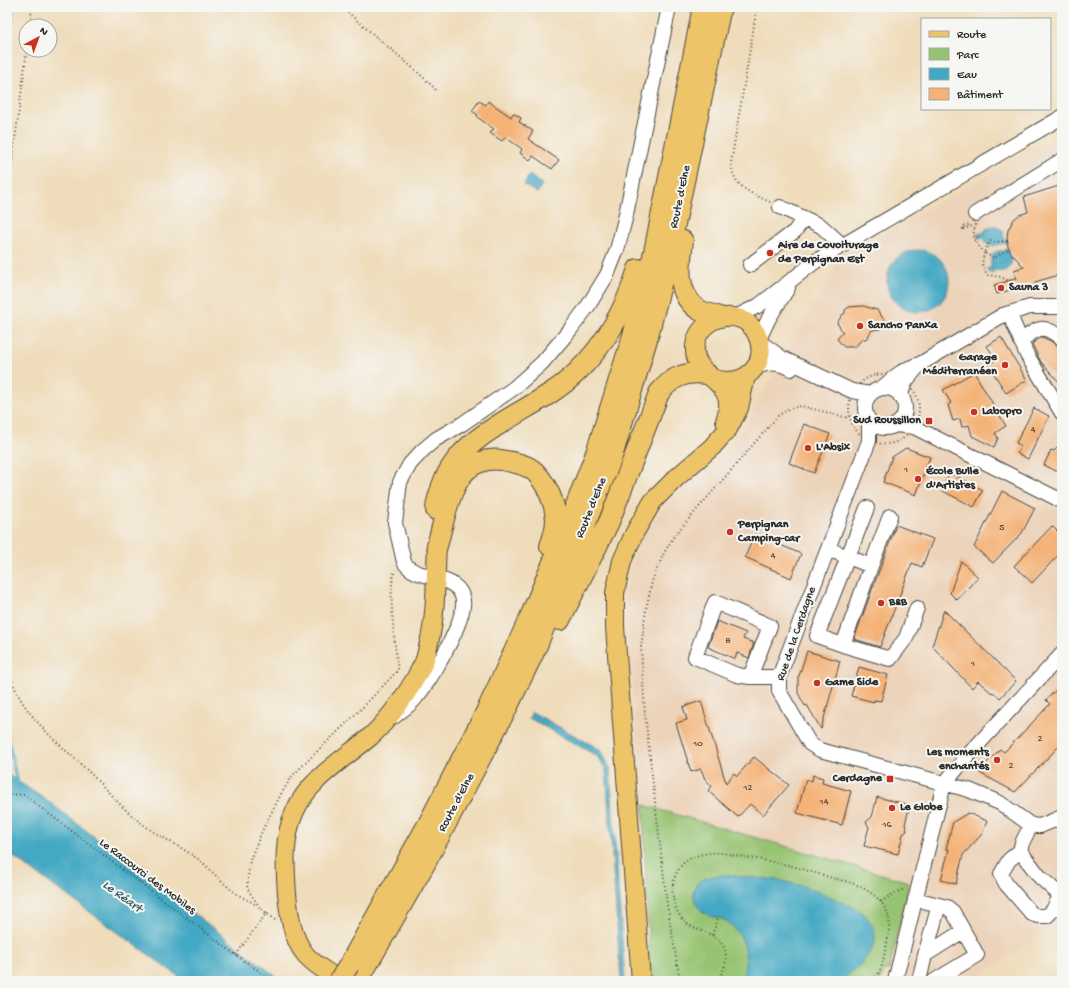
<svg xmlns="http://www.w3.org/2000/svg" width="1069" height="988" viewBox="0 0 1069 988" font-family="'Gochi Hand',sans-serif">
	<style>
		.built { fill: #ecd3b9 }
		.green { fill: #96c371; stroke: #60774e }
		.water { fill: #43a8c3; stroke: #376a77 }
		.lines { fill: none; stroke-linecap: round; stroke-linejoin: round }
		.stream { stroke: #43a8c3; stroke-width: 3.5 }
		.building { fill: #f4b277 }
		.minor-casing { stroke: #484640; stroke-width: 16 }
		.major-casing { stroke: #484640; stroke-width: 20 }
		.highway-casing { stroke: #484640; stroke-width: 22 }
		.path { stroke: #484640; stroke-width: 2; stroke-dasharray: 1 3; stroke-linecap: butt }
		.minor { stroke: #fff; stroke-width: 14 }
		.major { stroke: #eec469; stroke-width: 18 }
		.highway { stroke: #eec469; stroke-width: 20 }
		.highway-bridge-casing { stroke: #484640; stroke-width: 22; stroke-linecap: butt }
		.highway-bridge { stroke: #eec469; stroke-width: 20 }
		.poi-dot { fill: #c8321e; stroke: #f6f6f2; stroke-width: 1.5 }
		.labels { text-anchor: middle; dominant-baseline: central; stroke-width: 4; stroke-linejoin: round; paint-order: stroke }
		.number-label { font-size: 10px; fill: #5d4d3e }
		.street-label { font-size: 12px; fill: #2b2b2b; stroke: #f6f6f2 }
		.poi-label { font-size: 12px; font-weight: bold; fill: #2b2b2b; stroke: #f6f6f2; text-anchor: start }
		.water-label { font-size: 13px; font-style: italic; fill: #355d68; stroke: #f6f6f2 }
	</style>
	<rect width="100%" height="100%" fill="#f6f6f2"/>
	<filter id="ink" filterUnits="userSpaceOnUse"><feTurbulence type="fractalNoise" baseFrequency=".025" numOctaves="2"/><feDisplacementMap in="SourceGraphic" scale="8" xChannelSelector="R" yChannelSelector="G"/><feConvolveMatrix kernelMatrix="1 2 1 2 8 2 1 2 1" color-interpolation-filters="sRGB"/></filter>
	<filter id="wash" filterUnits="userSpaceOnUse"><feTurbulence type="fractalNoise" baseFrequency=".012" numOctaves="4" result="noise"/><feDisplacementMap in="SourceGraphic" scale="16" xChannelSelector="R" yChannelSelector="G"/><feGaussianBlur stdDeviation="0.9" result="paint"/><feColorMatrix in="noise" values="0 0 0 0 0 0 0 0 0 0 0 0 0 0 0 0 0 1.4 0 .05"/><feComposite in="paint" operator="in"/></filter>
	<g filter="url(#wash)">
		<rect width="100%" height="100%" fill="#efdcba"/>
		<path class="built" d="M1062 133V920L972 981H657L625 592 637 547 659 512 738 437 840 259Z"/>
		<path class="green" d="M643 805 909 882 889 970 884 969 881 981H650Z"/>
		<path class="water" d="M529 175 542 184 537 193 524 185Z
			M992 226H996L1003 231 1004 239 1007 240V243C997 243 987 252 983 237L980 238 977 237 978 233H981L983 234 985 230Z
			M1008 247 1010 250 1008 253C1017 264 1006 277 994 269L993 273H989L987 269 989 268 992 267C989 261 991 255 997 251H1004Z
			M887 281a31 31 0 1 1 62 0a31 31 0 1 1-62 0Z
			M532 712 601 750 610 768 625 981H621L606 770 597 756 529 718Z
			M7 774 49 802 282 981H185L7 852Z
			M724 875 778 880 806 887 831 897 858 910 865 915 874 928 875 937V943L869 954 860 965 841 981H741C747 963 749 944 735 929 732 926 729 922 726 921 719 917 709 917 703 912 691 902 689 883 706 878 712 876 719 876 724 875Z"/>
		<g class="lines">
			<path class="stream" d="M7 56 13 7
				M7 735 17 783"/>
		</g>
		<g id="blocks">
			<path class="building" d="M479 101 486 105 488 101 511 117 513 113 521 118 519 122 533 131 528 139 559 160 552 169 533 156 530 160 520 153 522 149 505 137 502 141 490 133 494 129 477 117 478 115 472 111Z
				M1062 185V274L1035 282 1036 285 1021 289 1020 287 997 294 994 285 1016 279 1014 270 1024 267 1011 253 1008 247 1007 236 1008 230 1014 219 1019 215 1028 212 1024 197Z
				M863 306 877 310 885 321 880 329 872 330 866 339H862L855 347H844L837 339 843 332 837 323 842 315 845 313V310L849 307Z
				M1001 337 1027 380 1006 393 988 364 996 360 987 346Z
				M1042 337 1051 341 1062 351V385L1041 362 1032 344Z
				M974 372 1006 426 995 433 998 438 994 447 972 436 969 425 962 427 960 419 953 421 948 405 951 403 943 390Z
				M1034 408 1049 416 1028 459 1017 453 1021 446 1016 443Z
				M804 424 830 434 814 473 789 463Z
				M1062 443V474L1044 465 1051 450 1054 451Z
				M906 448 930 457 916 495 883 482 892 457Z
				M950 473 983 490 974 507 941 490Z
				M1002 491 1035 508 1022 533 993 563 974 547Z
				M896 525 933 539 922 567 912 563 880 647 854 639Z
				M1052 526 1062 536V551L1032 583 1014 566Z
				M755 534 801 554 791 578 745 557Z
				M961 561 978 577 957 600 950 593Z
				M944 610 1016 681 1000 698 993 692 992 693 978 681 972 688 932 646Z
				M717 621 746 633 743 639 754 643 749 658 737 653 735 659 708 647Z
				M807 651 840 661 821 729 807 705 805 706 798 693V676H799Z
				M859 667 888 675 881 701 874 700V702L851 696Z
				M1062 684V743L1015 792 978 772 1000 749 1004 752 1013 743 1050 704 1046 700Z
				M701 701 726 783 734 773 737 776 754 757 789 785 763 815 750 804 738 817 708 791 712 786 705 779 701 769 691 772 676 723 687 720 683 707Z
				M813 775 823 778 822 783 851 791 842 825 797 813 806 779 812 781Z
				M877 797 910 805 905 824 907 831 903 834 898 854 864 846 869 827 866 822 872 817Z
				M968 813 987 821 982 834 963 855 956 884 941 880 949 849H946L953 822Z"/>
		</g>
	</g>
	<g filter="url(#ink)">
		<use href="#blocks" fill-opacity="0" stroke="#484640" stroke-width="1"/>
		<g class="lines">
			<defs>
				<path id="minor" d="M780 207 821 226 842 245
					M975 214 1062 160
					M750 265 795 231 804 218
					M1009 313 1027 355 1062 413
					M735 317 758 306 816 261 1062 117
					M759 339 769 318 788 288
					M760 342 782 358 852 391 870 394
					M1021 342C1038 326 1044 324 1062 339
					M756 367C770 362 778 362 791 369
					M882 388C895 376 903 369 920 364L1003 315 1030 307H1062
					M865 408a20 20 0 1 1 40 0a20 20 0 1 1-40 0Z
					M900 396 906 381 920 364
					M869 420V441L779 677V691L810 744 820 750 969 790 1000 803 1031 825 1040 826 1062 817
					M895 425 914 427 1062 501
					M828 549 871 566 843 645 890 659 906 638 917 608
					M871 566 890 516
					M843 645 817 636 867 508
					M750 677 770 626 715 602 695 657 737 675 750 677H779
					M395 716C401 711 409 706 414 700 430 682 460 630 463 606 464 599 461 591 456 587 442 574 414 579 404 562L395 523 400 482 410 464 423 450 436 439 462 424 514 388 542 363 570 330 588 306 607 275 617 250 625 219 669 7
					M1031 825 1022 843 1020 851 1040 877 1062 897
					M1020 851 1009 860 1001 874 1006 884 1032 914 1038 916H1047L1053 910 1060 896
					M915 899 947 907 953 912 977 955 934 981
					M925 955 963 931
					M895 981 944 784 970 753 1062 654
					M919 981 925 955 939 905"/>
				<path id="major" d="M712 378C743 390 772 364 756 333 741 305 698 316 695 346 692 381 741 378 725 421
					M341 981C329 973 314 965 305 954 292 938 289 914 287 894 285 866 283 837 295 811 309 779 344 759 370 737 391 718 412 687 424 662 426 657 427 652 428 647 437 614 435 580 437 546
					M641 981 615 627V593L622 561 635 532 653 501 675 479 712 447 728 429 739 408 746 376"/>
				<path id="highway" d="M683 241C680 264 675 295 699 310 706 313 713 315 720 317
					M436 510C436 503 438 498 440 492 457 429 535 414 577 372 606 344 626 307 638 269
					M437 546C443 524 449 491 463 474 472 463 487 458 501 460 513 462 527 464 535 472 547 484 555 503 556 519 556 529 553 538 550 546
					M560 620 609 522 659 393C672 377 685 371 707 374
					M349 965 427 826 487 710 530 617 564 536 596 453 634 332 654 252 703 7
					M358 981 426 862 507 708 536 648 612 457 648 336 668 257 721 7"/>
			</defs>
			<use href="#minor" class="minor-casing"/>
			<use href="#major" class="major-casing"/>
			<use href="#highway" class="highway-casing"/>
			<path class="path" d="M342 7C373 36 408 61 437 91
				M757 7 731 163C733 187 750 193 770 202
				M30 26 32 7
				M1059 186 1058 184 1062 183
				M7 200 27 50
				M963 229 975 225 973 238 984 253 982 264 987 275 1001 277 1009 281 1017 278
				M963 229 962 227 969 225
				M1007 241 994 242 990 241 984 253 994 258 1009 249
				M849 409a35 35 0 1 1 70 0a35 35 0 1 1-70 0Z
				M7 662C15 711 56 740 89 772 107 790 123 810 144 825 162 839 185 848 203 863 214 873 224 885 237 894 243 898 251 901 257 906
				M7 794 24 795 236 955 273 981
				M881 902 891 895 904 889
				M275 920 260 908 247 888 250 860 263 829 281 794 293 775 364 706 398 670C396 654 386 580 396 570
				M712 935 719 916
				M236 955 267 912
				M720 977 724 981
				M680 981 667 904 645 715 641 647 646 609 653 578 664 553 674 536 778 416 788 409 801 406 849 418
				M717 981C728 967 731 947 714 936 704 931 693 929 684 921 678 915 674 905 673 897 671 886 674 875 681 866 688 857 700 854 711 853 722 852 733 855 744 857 757 859 770 861 783 864 798 867 814 873 829 877 839 880 852 882 861 887 868 891 875 895 880 901 893 916 890 930 886 947 883 959 882 971 874 981"/>
			<use href="#minor" class="minor"/>
			<use href="#major" class="major"/>
			<use href="#highway" class="highway"/>
			<defs>
				<path id="highway-bridge" d="M339 981 349 965"/>
			</defs>
			<use href="#highway-bridge" class="highway-bridge-casing"/>
			<use href="#highway-bridge" class="highway-bridge"/>
		</g>
	</g>
	<g class="poi-dot">
		<circle cx="770" cy="253" r="4"/>
		<circle cx="1001" cy="288" r="4"/>
		<circle cx="860" cy="326" r="4"/>
		<circle cx="1005" cy="365" r="4"/>
		<circle cx="974" cy="412" r="4"/>
		<rect x="925" y="417" width="8" height="8" rx="2"/>
		<circle cx="808" cy="448" r="4"/>
		<circle cx="918" cy="479" r="4"/>
		<circle cx="730" cy="532" r="4"/>
		<circle cx="881" cy="603" r="4"/>
		<circle cx="817" cy="683" r="4"/>
		<circle cx="997" cy="760" r="4"/>
		<rect x="886" y="775" width="8" height="8" rx="2"/>
		<circle cx="892" cy="808" r="4"/>
	</g>
	<g class="labels">
		<g class="number-label">
			<text x="1033" y="430">4</text>
			<text x="906" y="470">1</text>
			<text x="1002" y="528">5</text>
			<text x="773" y="556">4</text>
			<text x="728" y="641">8</text>
			<text x="973" y="664">1</text>
			<text x="1040" y="739">2</text>
			<text x="698" y="744">10</text>
			<text x="1011" y="766">2</text>
			<text x="748" y="788">12</text>
			<text x="824" y="802">14</text>
			<text x="887" y="825">16</text>
		</g>
		<g class="street-label">
			<text transform="translate(681 197) rotate(-78)">Route d'Elne</text>
			<text transform="translate(592 508) rotate(-68)">Route d'Elne</text>
			<text transform="translate(797 634) rotate(-71)">Rue de la Cerdagne</text>
			<text transform="translate(457 803) rotate(-62)">Route d'Elne</text>
			<text transform="translate(147 877) rotate(37)">Le Raccourci des Mobiles</text>
		</g>
		<g class="poi-label">
			<text x="778" y="246">Aire de Covoiturage<tspan x="778" dy="14">de Perpignan Est</tspan></text>
			<text x="1009" y="288">Sauna 3</text>
			<text x="868" y="326">Sancho Panxa</text>
			<text x="997" y="358" text-anchor="end">Garage<tspan x="997" dy="14">Méditerranéen</tspan></text>
			<text x="982" y="412">Labopro</text>
			<text x="921" y="421" text-anchor="end">Sud Roussillon</text>
			<text x="816" y="448">L'Absix</text>
			<text x="926" y="472">École Bulle<tspan x="926" dy="14">d'Artistes</tspan></text>
			<text x="738" y="525">Perpignan<tspan x="738" dy="14">Camping-car</tspan></text>
			<text x="889" y="603">B&amp;B</text>
			<text x="825" y="683">Game Side</text>
			<text x="989" y="753" text-anchor="end">Les moments<tspan x="989" dy="14">enchantés</tspan></text>
			<text x="882" y="779" text-anchor="end">Cerdagne</text>
			<text x="900" y="808">Le Globe</text>
		</g>
		<g class="water-label">
			<text transform="translate(122 897) rotate(36)">Le Réart</text>
		</g>
	</g>
	<rect width="1069" height="988" fill="none" stroke="#f6f6f2" stroke-width="24"/>
	<rect x="921" y="18" width="130" height="92" fill="#f6f6f2" stroke="#a5a5a2"/>
	<rect x="929" y="31" width="20" height="6" fill="#eec469" stroke="#a5a5a2"/>
	<text x="957" y="38" font-size="12" fill="#2b2b2b">Route</text>
	<rect x="929" y="48" width="20" height="12" fill="#96c371" stroke="#a5a5a2"/>
	<text x="957" y="58" font-size="12" fill="#2b2b2b">Parc</text>
	<rect x="929" y="68" width="20" height="12" fill="#43a8c3" stroke="#a5a5a2"/>
	<text x="957" y="78" font-size="12" fill="#2b2b2b">Eau</text>
	<rect x="929" y="88" width="20" height="12" fill="#f4b277" stroke="#a5a5a2"/>
	<text x="957" y="98" font-size="12" fill="#2b2b2b">Bâtiment</text>
	<g transform="translate(38 38) rotate(41)"><circle r="19" fill="#f6f6f2" stroke="#a5a5a2"/>
	<path d="M0-3L7 15L0 10L-7 15Z" fill="#c8321e"/>
	<text y="-6" font-size="11" font-weight="bold" text-anchor="middle" fill="#2b2b2b">N</text>
	</g>
</svg>
